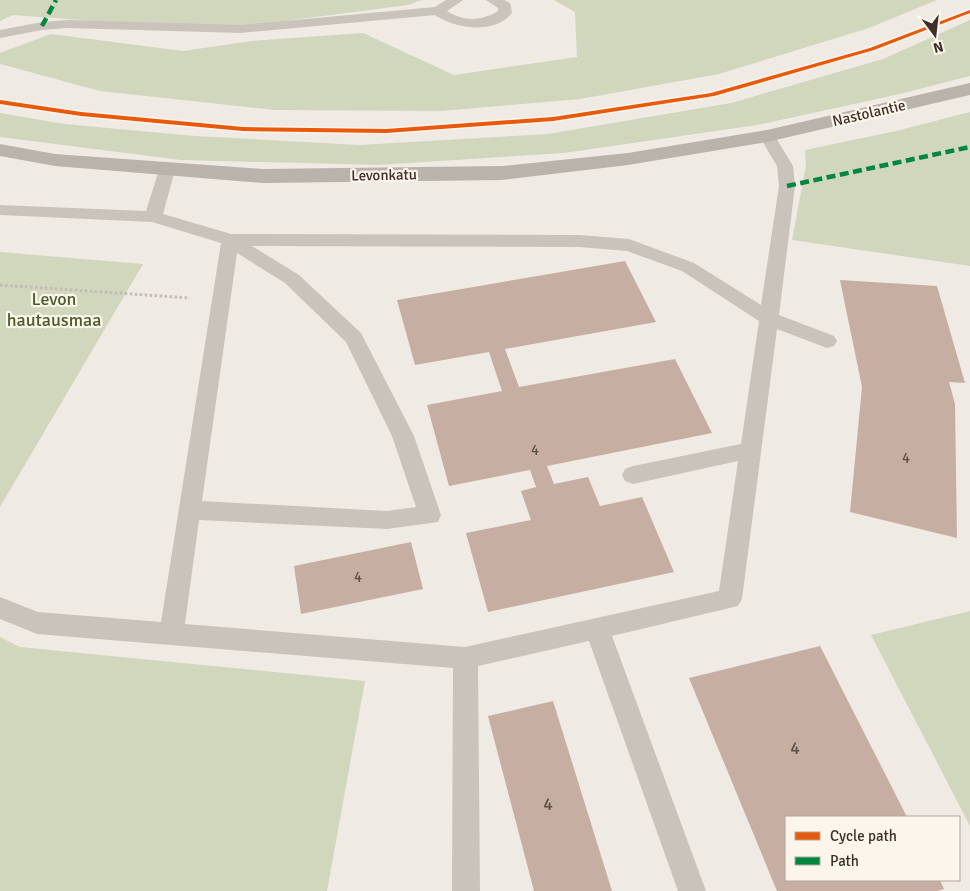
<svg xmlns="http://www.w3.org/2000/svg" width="970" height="891" viewBox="0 0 970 891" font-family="Signika,sans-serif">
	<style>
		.green { fill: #d1d7bc }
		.building { fill: #c6aea3 }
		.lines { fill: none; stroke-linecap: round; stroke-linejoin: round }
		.path { stroke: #c3bbb4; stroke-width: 3; stroke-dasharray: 2.5 2.5; stroke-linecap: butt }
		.service { fill: #cac3bc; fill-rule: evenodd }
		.secondary { fill: #bab3ac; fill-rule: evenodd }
		.quiet { stroke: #00873e; stroke-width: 4.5; stroke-dasharray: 9 4.5; stroke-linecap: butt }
		.cycleway-casing { stroke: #fcf5eb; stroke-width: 3 }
		.cycleway { fill: #e8590c; fill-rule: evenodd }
		.labels { text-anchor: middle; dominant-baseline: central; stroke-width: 4.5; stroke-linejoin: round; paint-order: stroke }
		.far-street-label { font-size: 15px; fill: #3c2f29; stroke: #fcf5eb }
		.number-label { font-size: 15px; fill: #5e4f48 }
		.park-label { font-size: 18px; fill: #4a5d29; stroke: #fcf5eb }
		.near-number-label { font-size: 18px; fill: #5e4f48 }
	</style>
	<rect width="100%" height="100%" fill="#f0eae4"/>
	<path class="green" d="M0 0H422L408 5 238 27 94 21 13 15 0 21Z
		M554 0H937L869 28 719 74 580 99 441 111 275 110 100 91 0 64V53L51 34 183 51 252 41 363 33 454 75 577 57 575 12Z
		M970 20V76L900 94 757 125 564 153 377 165 181 160 0 137V113L64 124 195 136 359 145 548 134 731 103 883 59Z
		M970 112V266L792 240 806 165 805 150 896 131Z
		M0 252 143 264 0 507Z
		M970 611V826L871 635Z
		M0 637 20 647 365 681 327 891H0Z"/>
	<path class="building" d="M625 261 656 322 505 349 519 387 675 359 712 433 547 466 554 484 588 477 600 506 642 497 674 572 488 612 466 533 531 520 521 491 536 487 530 470 449 486 427 405 502 391 489 352 415 365 397 300Z
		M840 280 937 286 965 383 949 382 955 404 957 538 850 512 862 387Z
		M411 542 423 589 301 614 294 566Z
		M820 646 907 817H786V880H940L944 889 937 891H777L689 678Z
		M553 701 612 891H534L488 716Z"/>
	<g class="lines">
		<path class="path" d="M0 285 190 298"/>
		<path class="service" d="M446 0H463L447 11C464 22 482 21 498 11V8L486 0H504L510 3 512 13C495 35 455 29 435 15L241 33 68 28 42 30 0 38V30L42 22 68 20 241 25 435 7Z
			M767 131 773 133 793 166 795 186 779 315 834 336 837 341 834 346 827 348 777 329 742 599 738 606 612 636 706 891H678L589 641 478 666 480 891H452L453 668 37 634 0 619V597L38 612 161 622 221 243 152 222 0 215V205L146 211 159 170 161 166H173L175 170 163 214 231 234 579 235 629 239 694 263 761 305 779 186 777 166 759 136ZM252 246 579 247 627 251 682 271 759 321 741 444 633 466 625 469 622 475 625 481 633 484 738 461 719 591 465 647 185 624 199 520 387 529 438 522 441 515 414 436 361 333 299 275ZM237 253 285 283 346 342 392 436 416 507 387 511 202 501Z"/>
		<path class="secondary" d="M970 83V95L767 142 628 165 502 180 263 183 55 166 0 156V144L55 154 263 169 502 166 628 153 767 130Z"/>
		<path class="quiet" d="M42 26 56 0
			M787 186 970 147"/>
		<defs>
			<path id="cycleway" d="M970 10V13L874 50 714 96 553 121 386 133 243 131 81 116 0 104V100L81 112 243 127 386 129 553 117 711 93 870 48Z"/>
		</defs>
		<use href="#cycleway" class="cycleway-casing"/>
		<use href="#cycleway" class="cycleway"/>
	</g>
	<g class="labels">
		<g class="far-street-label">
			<text transform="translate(869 113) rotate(-13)">Nastolantie</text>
			<text transform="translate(384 175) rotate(-1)">Levonkatu</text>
		</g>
		<g class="number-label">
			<text x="535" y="450">4</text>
			<text x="906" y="458">4</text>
			<text x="358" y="577">4</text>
		</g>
		<g class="park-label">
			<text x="54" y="299">Levon<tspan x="54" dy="21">hautausmaa</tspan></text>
		</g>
		<g class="near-number-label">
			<text x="795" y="748">4</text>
			<text x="548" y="804">4</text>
		</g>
	</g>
	<rect x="785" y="816" width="175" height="65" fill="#fcf5eb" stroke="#afa69d"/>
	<rect x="795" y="832" width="25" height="8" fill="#e8590c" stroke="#afa69d"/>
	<text x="830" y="841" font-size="15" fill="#3c2f29">Cycle path</text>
	<rect x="795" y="857" width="25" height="8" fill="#00873e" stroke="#afa69d"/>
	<text x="830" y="866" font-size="15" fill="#3c2f29">Path</text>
	<g transform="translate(935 35) rotate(165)" stroke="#fcf5eb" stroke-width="4" paint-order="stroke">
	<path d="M0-4L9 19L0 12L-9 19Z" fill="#3c2f29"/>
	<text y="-8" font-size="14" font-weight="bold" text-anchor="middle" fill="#3c2f29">N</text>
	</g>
</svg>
